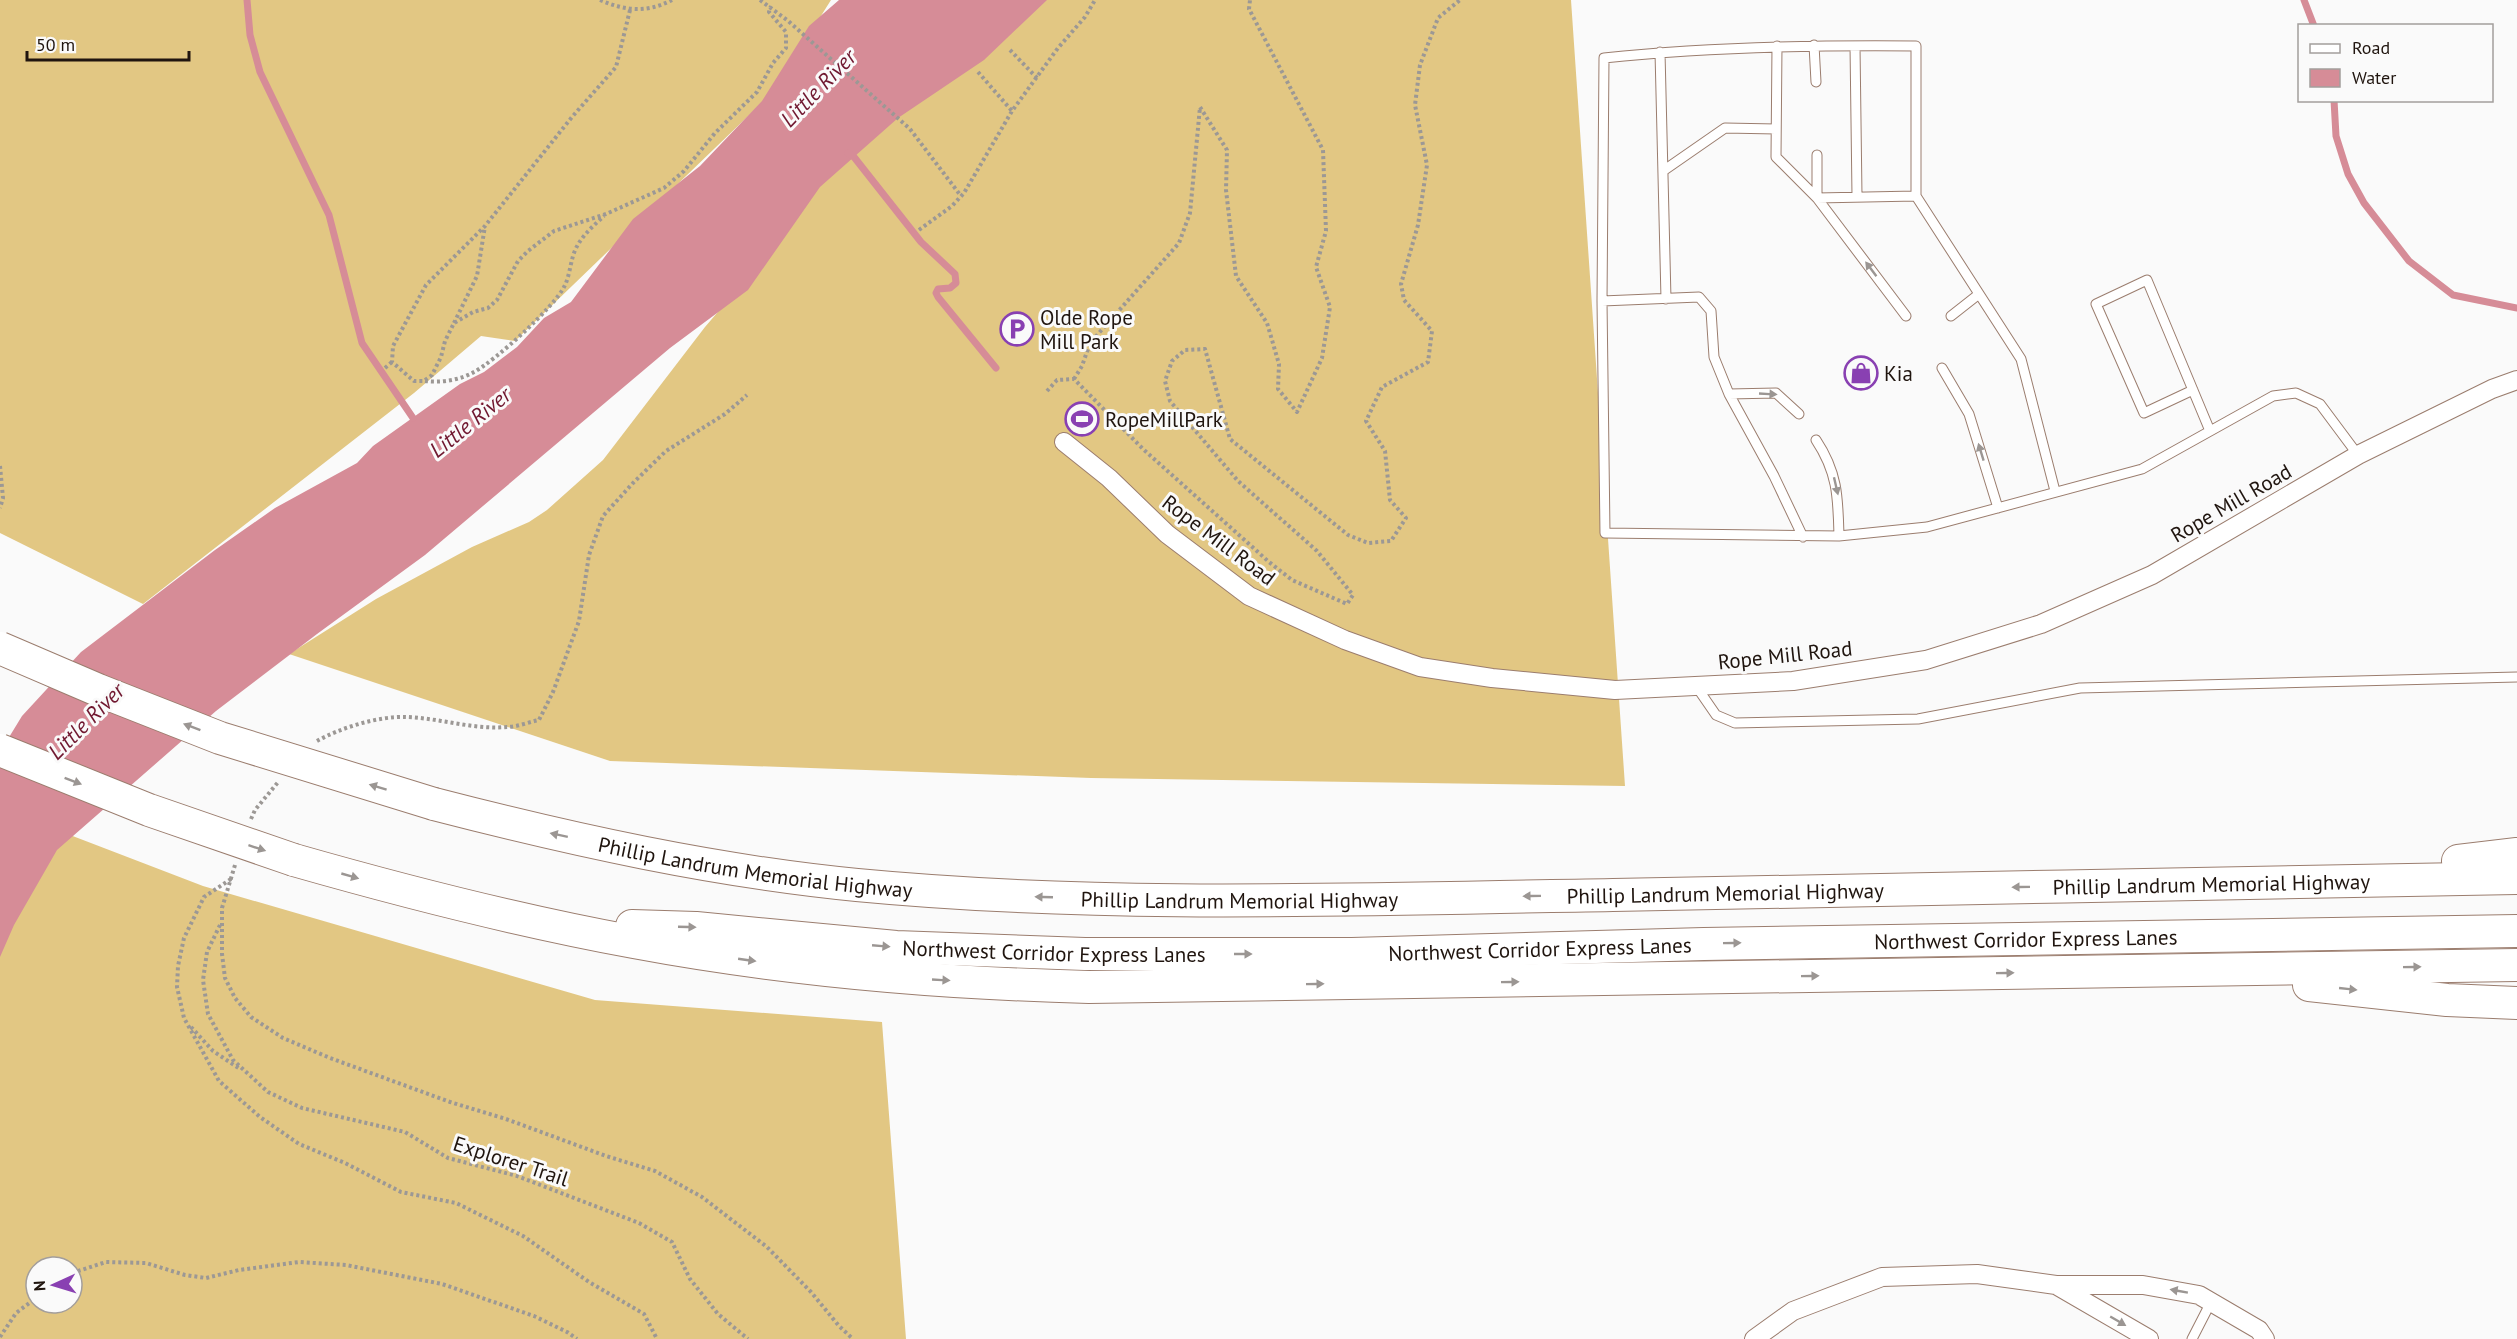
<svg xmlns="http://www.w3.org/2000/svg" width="2517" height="1339" viewBox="0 0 2517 1339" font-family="'PT Sans',sans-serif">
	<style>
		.forest { fill: #e2c783; fill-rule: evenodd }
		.water { fill: #d68c97 }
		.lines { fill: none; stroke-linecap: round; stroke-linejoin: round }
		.stream { stroke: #d68c97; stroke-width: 7 }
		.service-casing { stroke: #9b7d6e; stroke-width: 11 }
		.minor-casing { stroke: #9b7d6e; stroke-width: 20 }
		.motorway-casing { stroke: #9b7d6e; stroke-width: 34 }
		.path { stroke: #9c9895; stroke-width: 4; stroke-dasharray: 3 3; stroke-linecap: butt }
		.service { stroke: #fff; stroke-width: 9 }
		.minor { stroke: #fff; stroke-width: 18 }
		.motorway { stroke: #fff; stroke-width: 32 }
		.motorway-bridge-casing { stroke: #9b7d6e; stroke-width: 34; stroke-linecap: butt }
		.motorway-bridge { stroke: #fff; stroke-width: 32 }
		.oneway { fill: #9b9693 }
		.labels { text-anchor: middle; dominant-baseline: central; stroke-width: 6; stroke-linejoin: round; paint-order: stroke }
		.poi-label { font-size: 21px; fill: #20150f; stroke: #fafafa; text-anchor: start }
		.street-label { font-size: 21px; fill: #20150f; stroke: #fafafa }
		.water-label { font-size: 22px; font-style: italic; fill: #701830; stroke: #fafafa }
	</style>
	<rect width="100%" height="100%" fill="#fafafa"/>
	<path class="forest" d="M0 0H831L773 92 515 341 481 336 414 393 143 604 0 533Z
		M1023 0H1571L1625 786 1091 778 610 761 289 654 376 599 472 547 529 522 547 510 603 460 705 327 753 271 800 202Z
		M57 830 203 886 595 1000 882 1022 906 1339H0V913ZM36 1267H72V1303H36Z"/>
	<path class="water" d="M839 0H1047L984 60 898 118 820 187 748 290 670 348 425 555 317 634 216 711 57 850 14 925 0 957V752L22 716 81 652 215 550 275 508 357 463 373 446 460 384 484 372 517 347 544 318 571 302 633 219 700 166 762 101 809 26Z"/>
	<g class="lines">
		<path class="stream" d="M247 0 250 35 260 72 329 215 362 343 413 418
			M2304 0 2314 26
			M2334 100 2336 136 2348 174 2364 203 2409 261 2453 295 2517 308
			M848 153 854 157 921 242 955 274 956 283 950 288 938 289 936 293 938 297 996 368"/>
		<defs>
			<path id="service" d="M1814 45 1816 82
				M1777 46 1776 157 1817 198 1916 196
				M1855 46 1857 196
				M1660 52 1666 299
				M1817 155V198L1906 316
				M1663 171 1725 128 1776 129
				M1602 301 1699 297 1711 311 1714 357 1729 394 1774 476 1803 537
				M1951 316 1979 294
				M1942 368 1969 414 1998 508
				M2193 390 2144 413 2096 304 2147 280 2210 431
				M1729 394 1776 393 1799 414
				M1816 440C1838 473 1838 498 1839 536
				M2055 491 2021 359 1916 196V46C1812 45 1708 47 1604 58L1602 301 1605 533 1839 536 1927 527 2142 469 2273 396 2296 393 2320 404 2358 455
				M1696 686 1716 715 1735 723 1918 719 2080 688 2517 677
				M2192 1339 2211 1302"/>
			<path id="minor" d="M1064 442 1109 478 1167 534 1249 596 1345 640 1420 667 1492 678 1615 690 1793 681 1926 660 2041 624 2152 575 2358 455 2492 389 2517 380
				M1754 1339 1793 1311 1882 1277 1977 1274 2056 1285
				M2149 1339 2056 1285H2143L2199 1295 2259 1330 2265 1339"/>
			<g id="motorway">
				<path id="s1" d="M434 804C573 840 714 871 857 885 1108 909 1361 899 1613 895 1914 889 2216 884 2517 878"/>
				<path d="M294 860C406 892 519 921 634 942 784 970 937 983 1089 987L2517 965"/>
				<path d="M2458 861 2517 854"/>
				<path id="s2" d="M632 926 696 928 896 947 1085 954H1352L1704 944 2517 931"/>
				<path d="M2309 985 2447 1000 2517 1003"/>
			</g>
		</defs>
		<use href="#service" class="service-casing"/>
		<use href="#minor" class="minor-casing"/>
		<use href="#motorway" class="motorway-casing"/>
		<path class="path" d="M600 0C626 11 647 13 672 0
			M760 0 787 20 910 129 961 196
			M630 10 616 67 572 117 485 226 426 285 393 346 392 362 414 381H424L432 375 441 357 445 341 454 323 473 312 488 308 497 300 518 261 528 251 554 231 606 214 664 188 684 171 715 133 757 92 773 63 786 48V32L769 12 771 6
			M1010 50 1037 78
			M978 72 1012 111
			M919 230 952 206 964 193 1012 111 1058 48 1085 17 1095 0
			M454 323 477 276 485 226
			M385 368 392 362
			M1074 379 1082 366 1090 343 1179 243 1190 213 1200 107 1227 150 1226 190 1236 276 1267 323 1279 364 1278 389 1297 412 1322 358 1330 307 1316 267 1326 231 1323 150 1249 9 1250 0
			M425 381C441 383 460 380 474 372 495 361 554 307 564 287 569 278 570 266 573 256 578 239 591 228 604 216
			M1047 391 1057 380 1074 379 1143 449 1269 562 1292 580 1347 604 1353 595 1317 551 1238 481 1170 401 1165 381 1172 361 1185 350 1205 349 1230 439 1348 535 1368 543 1391 541 1406 518 1390 500 1385 451 1366 421 1382 387 1428 362 1432 331 1404 300 1401 284 1418 225 1427 165 1415 105 1420 65 1438 18 1460 0
			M0 466 3 498 0 508
			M317 741C340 728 378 716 406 717 440 718 473 730 507 727 517 727 529 722 539 720L553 692 579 621 589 555 603 516 633 483 666 451 725 414 747 395
			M251 819 255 810 279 781
			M235 865 222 908V954L225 978 235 998 251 1017 283 1038 330 1058 450 1102 506 1119 606 1156 655 1171 702 1197 767 1247 811 1292 839 1326 853 1339
			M231 879 204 897 184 938 178 966 177 987 184 1018 219 1081 260 1117 299 1144 345 1163 401 1192 456 1203 523 1236 589 1282 644 1314 657 1339
			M220 925 207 952 203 980 208 1014 233 1060 268 1092 302 1108 405 1132 448 1158 517 1176 639 1223 672 1242 690 1279 718 1314 748 1339
			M191 1027 213 1051 240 1069
			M72 1273 106 1262 146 1263 185 1275 206 1278 239 1270 299 1262 346 1265 442 1284 534 1316 567 1332 577 1339
			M0 1337 16 1313 36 1298"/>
		<use href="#service" class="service"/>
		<use href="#minor" class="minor"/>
		<use href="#motorway" class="motorway"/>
		<defs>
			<path id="motorway-bridge" d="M0 648 98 690 220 738 434 804
				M0 750 149 810 294 860"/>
		</defs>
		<use href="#motorway-bridge" class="motorway-bridge-casing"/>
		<use href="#motorway-bridge" class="motorway-bridge"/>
	</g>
	<defs><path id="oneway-solid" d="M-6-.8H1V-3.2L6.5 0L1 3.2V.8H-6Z" transform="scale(1.5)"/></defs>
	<g class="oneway">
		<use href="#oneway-solid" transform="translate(1871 269) rotate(-127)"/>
		<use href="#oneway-solid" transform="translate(1768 394) rotate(3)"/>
		<use href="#oneway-solid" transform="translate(1981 452) rotate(-107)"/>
		<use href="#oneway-solid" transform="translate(1836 486) rotate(77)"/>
		<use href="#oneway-solid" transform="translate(192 727) rotate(-159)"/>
		<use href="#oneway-solid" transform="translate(73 781) rotate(21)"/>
		<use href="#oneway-solid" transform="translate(378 787) rotate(-163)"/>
		<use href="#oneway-solid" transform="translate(559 835) rotate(-168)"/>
		<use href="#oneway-solid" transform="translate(257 848) rotate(18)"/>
		<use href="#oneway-solid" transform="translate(350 876) rotate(16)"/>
		<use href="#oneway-solid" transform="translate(2021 887) rotate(179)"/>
		<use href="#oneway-solid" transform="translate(1532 896) rotate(179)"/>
		<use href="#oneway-solid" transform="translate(1044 897) rotate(-178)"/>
		<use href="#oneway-solid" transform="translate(687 927) rotate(2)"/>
		<use href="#oneway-solid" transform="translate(1732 943) rotate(-1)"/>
		<use href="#oneway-solid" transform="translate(881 946) rotate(5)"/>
		<use href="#oneway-solid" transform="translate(1243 954)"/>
		<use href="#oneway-solid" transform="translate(747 960) rotate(8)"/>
		<use href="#oneway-solid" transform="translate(2412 967) rotate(-1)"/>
		<use href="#oneway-solid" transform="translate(2005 973) rotate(-1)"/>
		<use href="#oneway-solid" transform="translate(1810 976) rotate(-1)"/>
		<use href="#oneway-solid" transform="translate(941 980) rotate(3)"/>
		<use href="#oneway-solid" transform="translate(1510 982) rotate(-1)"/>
		<use href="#oneway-solid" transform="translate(1315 984) rotate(-1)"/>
		<use href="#oneway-solid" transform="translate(2348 989) rotate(6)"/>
		<use href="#oneway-solid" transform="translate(2179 1291) rotate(-170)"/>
		<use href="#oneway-solid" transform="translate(2118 1321) rotate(30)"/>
	</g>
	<defs>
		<symbol id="parking-ring" viewBox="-11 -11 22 22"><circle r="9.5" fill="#fafafa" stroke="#8940b2" stroke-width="1.5"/><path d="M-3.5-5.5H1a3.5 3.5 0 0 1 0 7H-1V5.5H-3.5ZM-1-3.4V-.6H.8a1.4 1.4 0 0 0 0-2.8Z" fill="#8940b2"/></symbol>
		<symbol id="shop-ring" viewBox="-11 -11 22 22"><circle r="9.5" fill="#fafafa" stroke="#8940b2" stroke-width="1.5"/><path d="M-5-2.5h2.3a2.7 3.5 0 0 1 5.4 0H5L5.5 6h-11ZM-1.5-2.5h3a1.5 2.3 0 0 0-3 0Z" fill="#8940b2"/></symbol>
		<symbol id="stadium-ring" viewBox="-11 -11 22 22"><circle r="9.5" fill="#fafafa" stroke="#8940b2" stroke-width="1.5"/><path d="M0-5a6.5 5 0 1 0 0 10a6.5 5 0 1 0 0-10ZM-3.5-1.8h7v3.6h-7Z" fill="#8940b2"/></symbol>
	</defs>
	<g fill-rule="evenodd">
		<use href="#parking-ring" x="998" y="310" width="38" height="38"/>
		<use href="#shop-ring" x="1842" y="354" width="38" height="38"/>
		<use href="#stadium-ring" x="1063" y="400" width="38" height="38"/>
	</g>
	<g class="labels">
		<g class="poi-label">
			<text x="1040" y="317">Olde Rope<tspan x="1040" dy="24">Mill Park</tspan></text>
			<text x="1884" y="373">Kia</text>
			<text x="1105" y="419">RopeMillPark</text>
		</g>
		<g class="street-label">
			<text transform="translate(2231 503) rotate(-30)">Rope Mill Road</text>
			<text transform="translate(1219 540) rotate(37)">Rope Mill Road</text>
			<text transform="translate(1785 655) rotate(-6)">Rope Mill Road</text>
			<text stroke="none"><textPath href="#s1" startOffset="328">Phillip Landrum Memorial Highway</textPath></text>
			<text stroke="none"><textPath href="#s1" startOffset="1786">Phillip Landrum Memorial Highway</textPath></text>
			<text stroke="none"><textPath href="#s1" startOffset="1300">Phillip Landrum Memorial Highway</textPath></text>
			<text stroke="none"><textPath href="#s1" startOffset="814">Phillip Landrum Memorial Highway</textPath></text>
			<text stroke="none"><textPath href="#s2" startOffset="1395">Northwest Corridor Express Lanes</textPath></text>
			<text stroke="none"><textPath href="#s2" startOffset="909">Northwest Corridor Express Lanes</textPath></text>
			<text stroke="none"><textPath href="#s2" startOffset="423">Northwest Corridor Express Lanes</textPath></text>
			<text transform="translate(511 1161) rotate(18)">Explorer Trail</text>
		</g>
		<g class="water-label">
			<text transform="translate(818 88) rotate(-46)">Little River</text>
			<text transform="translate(470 422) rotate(-39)">Little River</text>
			<text transform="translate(86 721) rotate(-45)">Little River</text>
		</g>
	</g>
	<rect x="2298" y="24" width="195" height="78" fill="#fafafa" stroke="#a39e9c" stroke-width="1.5"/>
	<rect x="2310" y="44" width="30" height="9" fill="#ffffff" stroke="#a39e9c" stroke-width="1.5"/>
	<text x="2352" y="54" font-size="18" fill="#20150f">Road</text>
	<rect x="2310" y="69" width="30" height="18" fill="#d68c97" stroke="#a39e9c" stroke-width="1.5"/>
	<text x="2352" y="84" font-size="18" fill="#20150f">Water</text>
	<g transform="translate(54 1285) rotate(266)"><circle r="28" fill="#fafafa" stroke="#a39e9c" stroke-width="1.5"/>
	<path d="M0-4.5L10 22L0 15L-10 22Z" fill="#8940b2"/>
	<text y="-9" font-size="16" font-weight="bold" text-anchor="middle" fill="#20150f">N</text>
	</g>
	<path d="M27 51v9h162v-9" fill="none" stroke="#20150f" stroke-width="3"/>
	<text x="36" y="51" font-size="18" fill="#20150f" stroke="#fafafa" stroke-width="4.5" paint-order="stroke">50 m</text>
</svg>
